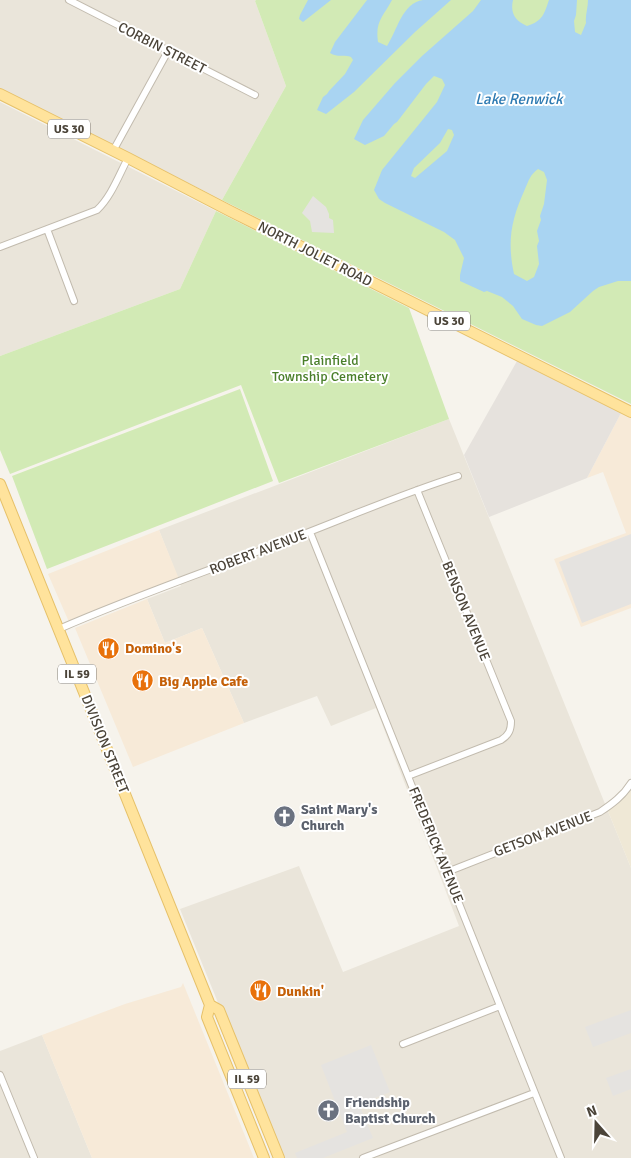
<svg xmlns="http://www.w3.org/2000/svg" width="631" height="1158" viewBox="0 0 631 1158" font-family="Signika,sans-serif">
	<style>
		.residential { fill: #eae5da }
		.commercial { fill: #f7ead8 }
		.industrial { fill: #e6e2dd }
		.education { fill: #efe8d6 }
		.green { fill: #d2eab5 }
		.parking { fill: #e5e3e0 }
		.water { fill: #a9d4f2; fill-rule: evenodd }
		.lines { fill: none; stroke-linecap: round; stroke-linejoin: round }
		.minor-casing { stroke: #c2bbae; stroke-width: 8 }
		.primary-casing { stroke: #e6c16a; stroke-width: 12 }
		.minor { stroke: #fff; stroke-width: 6 }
		.primary { stroke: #ffe39c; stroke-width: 10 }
		.labels { text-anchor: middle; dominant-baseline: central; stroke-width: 4; stroke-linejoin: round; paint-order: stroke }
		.shield { fill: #fff; stroke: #817c74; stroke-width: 1 }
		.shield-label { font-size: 12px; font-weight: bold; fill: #4b4439 }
		.street-label { font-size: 14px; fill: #4b4439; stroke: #fff }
		.park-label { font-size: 14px; fill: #4a7f2a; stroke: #fff }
		.food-label { font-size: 14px; font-weight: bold; fill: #c56008; stroke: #fff; text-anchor: start }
		.worship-label { font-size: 14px; font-weight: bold; fill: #5b616d; stroke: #fff; text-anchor: start }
		.water-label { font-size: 15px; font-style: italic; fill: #2e7ab2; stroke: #fff }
	</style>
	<rect width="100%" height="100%" fill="#f6f3ec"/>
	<path class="residential" d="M0 0H256L255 1 286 86 222 200 0 88Z
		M0 102 216 211 180 289 0 356Z
		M449 419 631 868V1158H281L180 909 299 866 343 972 459 926 376 708 331 726 317 696 244 723 202 628 165 643 147 599 181 586 159 530Z
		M42 1035 92 1158H0V1051Z"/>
	<path class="commercial" d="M621 413 631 418V608L581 627 554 559 626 533 603 472 587 478Z
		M159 530 179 579 69 622 48 574Z
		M147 599 165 643 202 628 244 723 133 767 75 628Z
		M183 983 254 1158H92L42 1035 125 1004 181 987Z"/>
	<path class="industrial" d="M517 361 621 413 587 478 489 517 464 455Z"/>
	<path class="education" d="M631 790V868L608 811Z"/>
	<path class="green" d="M256 0H631V404L222 200 286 86 255 1Z
		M216 211 409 308 449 419 279 483 241 385 10 474 0 450V356L180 289Z
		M240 389 273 481 47 569 12 476Z"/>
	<path class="parking" d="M313 196 326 207 329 214V218L333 220 334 233 312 232 310 221 302 213Z
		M631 534V604L582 623 559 562Z
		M631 1010V1033L593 1047 585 1027Z
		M371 1045 390 1092 359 1104 373 1138 323 1158H297L295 1153 347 1132 321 1065Z
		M631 1069V1089L613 1096 606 1078Z"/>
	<path class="water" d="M308 0H331L303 22 299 19 300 15Z
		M367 0H392C383 17 375 21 378 42L387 46C397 31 402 3 423 0 432 0 442 0 451 0L415 32 354 92 326 114 317 110 323 97 327 94 329 91 345 74 353 60 351 57C343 54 338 58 330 53L335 42Z
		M481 0H513C510 13 515 21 527 26 543 21 544 14 549 0H577L576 15 574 21 575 32 581 35 586 23C585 16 588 8 588 0H631V281H618L599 287 593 291 570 312 542 326 536 325 522 319 513 306 502 297 487 291 484 292 460 281V275L464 258 455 240 444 232 385 203 379 199 374 190 382 170 437 102 445 85 442 79 434 76 426 84 397 122 394 124 384 136 365 145 354 139 363 120 395 83 422 56 473 11ZM448 129 452 130 454 135 447 151 415 178 411 176 414 168 440 143ZM538 169 544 172 547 180 544 204 540 216 541 220 537 231 539 241 537 246 539 264 534 277 527 281 514 274C507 241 511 220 525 189 529 180 530 175 538 169Z"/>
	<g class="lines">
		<defs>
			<path id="minor" d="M69 0 255 95
				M113 151 168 51
				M47 229 74 301
				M0 247 97 210C111 197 119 175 128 158
				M310 532 561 1158
				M59 629C132 597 208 571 283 542 341 520 398 495 458 476
				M408 776 501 740C509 735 511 730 511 721L417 490
				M447 872 600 812C612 804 623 796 631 783
				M403 1044 500 1006
				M0 1075 34 1158
				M363 1158 534 1093"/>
			<path id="primary" d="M0 94 128 158 230 211 631 412
				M0 484 210 1005 207 1017 264 1158
				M210 1005 219 1010 279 1158"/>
		</defs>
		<use href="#minor" class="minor-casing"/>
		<use href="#primary" class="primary-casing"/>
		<use href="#minor" class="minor"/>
		<use href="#primary" class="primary"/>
	</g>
	<defs>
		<symbol id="restaurant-disc" viewBox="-11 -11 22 22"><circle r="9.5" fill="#e8710a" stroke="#fff"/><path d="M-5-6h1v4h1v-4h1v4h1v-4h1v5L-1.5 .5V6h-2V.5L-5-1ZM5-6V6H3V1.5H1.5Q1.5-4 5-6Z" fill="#fff"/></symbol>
		<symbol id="church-disc" viewBox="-11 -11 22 22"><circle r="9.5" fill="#6b7280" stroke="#fff"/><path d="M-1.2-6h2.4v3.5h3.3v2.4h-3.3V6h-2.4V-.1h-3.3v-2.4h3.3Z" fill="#fff"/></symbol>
	</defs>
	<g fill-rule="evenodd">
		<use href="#restaurant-disc" x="96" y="636" width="25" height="25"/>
		<use href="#restaurant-disc" x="130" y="668" width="25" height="25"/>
		<use href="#church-disc" x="272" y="804" width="25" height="25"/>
		<use href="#restaurant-disc" x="248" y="978" width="25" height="25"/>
		<use href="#church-disc" x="316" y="1098" width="25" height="25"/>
	</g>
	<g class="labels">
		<g class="shield">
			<rect x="48" y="119.5" width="42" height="19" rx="4"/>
			<rect x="428" y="311.5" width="42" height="19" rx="4"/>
			<rect x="58" y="664.5" width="38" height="19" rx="4"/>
			<rect x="228" y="1069.5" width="38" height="19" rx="4"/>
		</g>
		<g class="shield-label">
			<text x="69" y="129">US 30</text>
			<text x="449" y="321">US 30</text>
			<text x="77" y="674">IL 59</text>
			<text x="247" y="1079">IL 59</text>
		</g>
		<g class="street-label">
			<text transform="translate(162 48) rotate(27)">CORBIN STREET</text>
			<text transform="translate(315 254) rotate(27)">NORTH JOLIET ROAD</text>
			<text transform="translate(258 552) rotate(-21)">ROBERT AVENUE</text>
			<text transform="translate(466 611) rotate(68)">BENSON AVENUE</text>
			<text transform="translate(105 744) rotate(68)">DIVISION STREET</text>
			<text transform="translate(543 834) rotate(-21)">GETSON AVENUE</text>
			<text transform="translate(436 845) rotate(68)">FREDERICK AVENUE</text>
		</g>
		<g class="park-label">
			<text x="330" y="360">Plainfield<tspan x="330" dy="16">Township Cemetery</tspan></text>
		</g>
		<g class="food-label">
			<text x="125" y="648">Domino's</text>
			<text x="159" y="681">Big Apple Cafe</text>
			<text x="277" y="991">Dunkin'</text>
		</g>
		<g class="worship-label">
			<text x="301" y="809">Saint Mary's<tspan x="301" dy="16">Church</tspan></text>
			<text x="345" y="1102">Friendship<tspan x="345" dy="16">Baptist Church</tspan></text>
		</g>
		<g class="water-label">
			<text x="519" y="99">Lake Renwick</text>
		</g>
	</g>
	<g transform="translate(596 1123) rotate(340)" stroke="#ffffff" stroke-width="4" paint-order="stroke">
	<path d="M0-4L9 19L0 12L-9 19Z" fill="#4b4439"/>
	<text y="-8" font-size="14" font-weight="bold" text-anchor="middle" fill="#4b4439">N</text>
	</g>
</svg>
